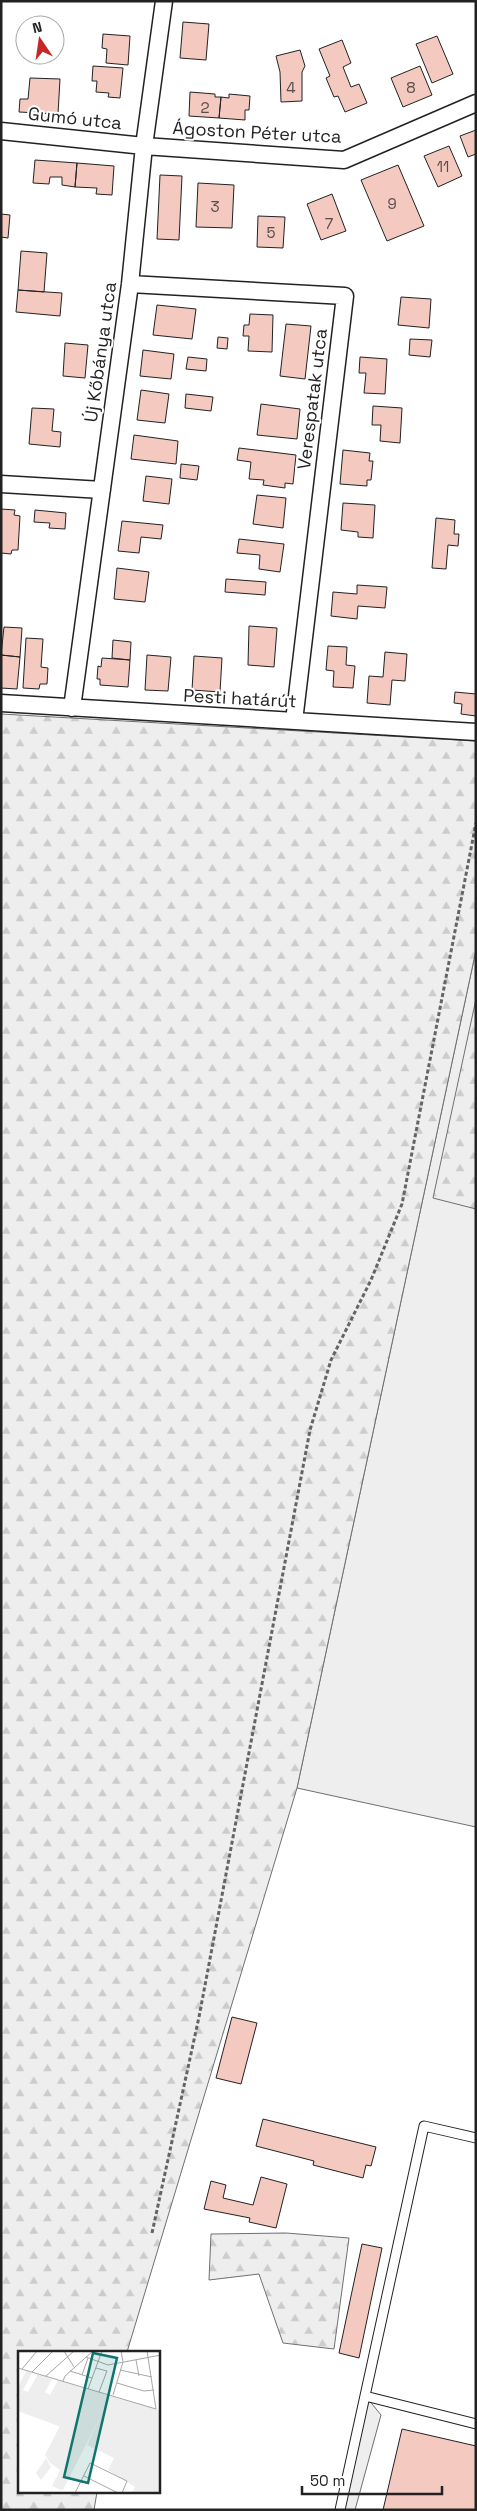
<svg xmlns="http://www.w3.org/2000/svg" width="477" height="2511" viewBox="0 0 477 2511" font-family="'Space Grotesk',sans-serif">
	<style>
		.green { fill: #eee; stroke: #6f6f6f }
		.forest { fill: url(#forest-firs); stroke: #6f6f6f }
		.building { fill: #f3c9c0; stroke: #222 }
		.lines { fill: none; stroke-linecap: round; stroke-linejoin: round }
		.service-casing { stroke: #222; stroke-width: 11 }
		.minor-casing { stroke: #222; stroke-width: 19 }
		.path { stroke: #646464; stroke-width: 3; stroke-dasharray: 4 2.5; stroke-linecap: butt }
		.service { stroke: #fff; stroke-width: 9 }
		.minor { stroke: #fff; stroke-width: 16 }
		.labels { text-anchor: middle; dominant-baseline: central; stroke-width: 4; stroke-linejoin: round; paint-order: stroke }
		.number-label { font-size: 15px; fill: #564c4a }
		.street-label { font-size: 18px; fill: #222; stroke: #fff }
		.inset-road { fill: none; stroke: #a7a7a7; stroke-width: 1 }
		.view { fill: #0f766e; fill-opacity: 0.15; stroke: #0f766e; stroke-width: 2.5 }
		.inset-edge { fill: none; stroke: #222; stroke-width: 2.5 }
	</style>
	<defs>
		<pattern id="forest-firs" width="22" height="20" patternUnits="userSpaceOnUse" patternTransform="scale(1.25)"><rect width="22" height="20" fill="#eee"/><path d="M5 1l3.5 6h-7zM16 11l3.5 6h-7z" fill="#ccc"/></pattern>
	</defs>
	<rect width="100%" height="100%" fill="#fff"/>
	<path class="green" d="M476 950V1827L297 1788Z
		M368 2399 381 2415 355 2510H341Z"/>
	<path class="forest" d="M1 714 476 741V950L297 1788 127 2352H19V2492H97L94 2510H1Z
		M476 999V1209L433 1198Z
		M286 2233 349 2238 334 2349 283 2343 259 2274 209 2280 211 2234Z"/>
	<path class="building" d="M183 22 209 24 206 60 180 58Z
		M55 28 58 29 56 56 36 55H55Z
		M103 34 130 36 128 65 106 63 107 49 102 48Z
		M437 36 453 74 432 83 416 44Z
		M342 40 351 63 343 67 351 87 359 84 367 103 345 112 338 96 334 97 326 78 330 76 319 49Z
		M300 50 305 66 302 72V101L281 102 280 72 276 56Z
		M93 66 123 68 120 98 108 97 109 93 96 92 97 81H92Z
		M420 66 432 95 403 107 391 78Z
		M30 78 60 79 58 114 19 112 20 99H28Z
		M190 92 215 94V97H221L219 118 189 116Z
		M229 94 250 96 249 110H245V120L219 118 221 97 229 98Z
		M476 130V154L468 157 460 136Z
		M449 146 462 176 438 187 424 156Z
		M35 160 77 163 75 187 62 185V177H50L49 184 33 183Z
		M77 163 114 166 112 195 96 194 97 188 75 187Z
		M398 165 424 226 387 241 361 180Z
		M160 175 182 176 179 240 157 239Z
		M198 183 234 185 232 228 196 227Z
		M332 194 346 231 321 240 307 204Z
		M1 214 10 215 8 238 1 237Z
		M258 216 285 217 283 248 257 247Z
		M21 251 47 253 44 292 18 290Z
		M18 290 62 293 60 316 16 312Z
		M401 297 431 299 429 328 398 325Z
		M157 305 196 309 192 339 153 335Z
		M250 314 273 315 272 352 248 351 249 336H243L244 325H249Z
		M286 324 311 326 305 379 280 376Z
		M218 337 228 338 227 349 217 348Z
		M410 339 432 340 430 357 409 355Z
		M65 343 88 345 85 378 63 376Z
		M143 350 174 354 171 379 140 376Z
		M188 357 207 359 206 371 186 369Z
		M360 357 387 359 385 394 364 393 366 373H359Z
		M141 390 169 394 165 423 137 420Z
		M186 394 213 397 211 411 185 408Z
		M261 404 300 409 297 439 257 435Z
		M373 406 402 408 400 443 380 441 381 425H372Z
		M32 408 54 409 52 431 61 432 60 447 29 444Z
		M134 435 178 441 176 464 131 459Z
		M239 448 296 455 293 484 285 483V488L263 485 264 480 249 479 251 462 237 460Z
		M343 450 370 453 369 461H373L371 480H367V486L340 484Z
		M181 464 199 466 197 480 180 478Z
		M146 476 172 479 169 504 143 501Z
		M257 495 286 498 283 528 253 524Z
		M343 503 375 505 373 538 358 537V532L341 530Z
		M1 509 15 510 14 515 20 516 18 550H12L11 554 1 553Z
		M35 510 66 513 65 529 49 528 50 523 34 522Z
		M436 518 455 520 454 534H459L458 546 448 545 446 569 432 568Z
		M122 521 163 525 161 539 141 537 139 553 118 551Z
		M239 539 284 544 280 572 259 569 260 555 237 553Z
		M117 568 149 572 145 602 114 599Z
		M226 579 266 582 265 595 225 592Z
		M357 585 387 587 385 608 358 606 357 619 331 616 333 592 357 594Z
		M249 626 277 628 274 667 248 665Z
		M4 627 22 628 20 657 1 655Z
		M26 638 43 639 41 667 48 668 47 684H40L39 689 23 688Z
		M113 640 131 642 130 660 112 658Z
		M328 646 347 647 346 665 355 666 353 688 333 687 334 671 326 670Z
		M385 652 407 654 405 681 392 680 390 705 367 703 369 676 383 677Z
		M1 655 20 657 17 689 1 688Z
		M147 655 171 657 168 691 145 690Z
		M194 656 222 658 220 692 192 690Z
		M102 658 130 660 128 687 100 685V679H97L98 666 101 667Z
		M455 692 476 694V716L461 714 462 704 454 703Z
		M232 2017 257 2023 241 2084 216 2078Z
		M263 2119 376 2147 371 2166 366 2165 363 2178 313 2165 314 2161 256 2146Z
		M261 2177 287 2184 276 2228 249 2222 250 2218 204 2209 211 2181 226 2185 223 2198 253 2205Z
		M362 2244 382 2248 359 2358 339 2353Z
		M402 2429 476 2446V2510H383Z"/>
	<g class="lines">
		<defs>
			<path id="service" d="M365 2396 476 2424
				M340 2510 424 2126 476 2138"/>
			<path id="minor" d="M1 131 144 146 344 160 476 103
				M130 284 345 296 294 721
				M1 484 102 490
				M1 703 476 732
				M72 708 130 284 144 146 164 1"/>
		</defs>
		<use href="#service" class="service-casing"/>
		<use href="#minor" class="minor-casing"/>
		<path class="path" d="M152 2233 199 2017 310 1430 331 1360 371 1280 402 1204 476 823"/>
		<use href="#service" class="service"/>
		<use href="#minor" class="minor"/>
	</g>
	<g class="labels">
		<g class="number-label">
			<text x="291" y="87">4</text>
			<text x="411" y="87">8</text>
			<text x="205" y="107">2</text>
			<text x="443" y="166">11</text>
			<text x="392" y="203">9</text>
			<text x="215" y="206">3</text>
			<text x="329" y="223">7</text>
			<text x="271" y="232">5</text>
		</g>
		<g class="street-label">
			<text transform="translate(75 118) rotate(6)">Gumó utca</text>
			<text transform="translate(257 132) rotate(3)">Ágoston Péter utca</text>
			<text transform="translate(100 352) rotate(-82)">Új Kőbánya utca</text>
			<text transform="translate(312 399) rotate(-83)">Verespatak utca</text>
			<text transform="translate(240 698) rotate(3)">Pesti határút</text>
		</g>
	</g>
	<g transform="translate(18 2351)">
		<rect width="142" height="142" fill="#fff"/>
		<path d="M8 20 14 22 5 39 10 41 20 23 34 28 27 41 32 44 40 29 62 36 43 76 0 60V36ZM92 45 142 59V142H114L117 136 90 119 96 107 69 94Z" fill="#eee"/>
		<path d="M62 36 92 45 90 49 94 51 86 68 82 66 45 139H43L34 135 42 119 32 112 27 104ZM98 106 119 113 113 117 104 113 98 122 92 118ZM28 107 33 116 23 129 18 122Z" fill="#eee"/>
		<path d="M107 49 138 58 136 64 142 65V116L99 104 104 92 90 86Z" fill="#eee"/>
		<path class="inset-road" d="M46 0 56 16M68 6 90 14 143 4M118 9 121 25M0 17 138 58 129 0M78 17 89 20 81 41M4 18 19 0M102 19 134 26M52 20 74 27M14 21 35 0M64 24 70 7M28 25 56 0M45 30 47 25 75 0M99 32 126 40 136 39M70 38 84 0M95 44 105 11 103 0M66 125 100 142M57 142 72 112 109 130 104 142"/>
		<path class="view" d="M75 2 99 7 70 132 46 126Z"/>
		<rect width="142" height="142" class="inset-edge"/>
	</g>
	<rect width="477" height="2511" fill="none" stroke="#222222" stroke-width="5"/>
	<g transform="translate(40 40) rotate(347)"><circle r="24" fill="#ffffff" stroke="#a7a7a7"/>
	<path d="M0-4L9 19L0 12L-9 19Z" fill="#c62828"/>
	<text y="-8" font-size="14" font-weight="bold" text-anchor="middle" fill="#222222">N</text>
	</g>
	<path d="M302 2486v8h140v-8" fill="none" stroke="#222222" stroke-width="2.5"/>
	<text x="310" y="2486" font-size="15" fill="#222222" stroke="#ffffff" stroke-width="4" paint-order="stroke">50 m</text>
</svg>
